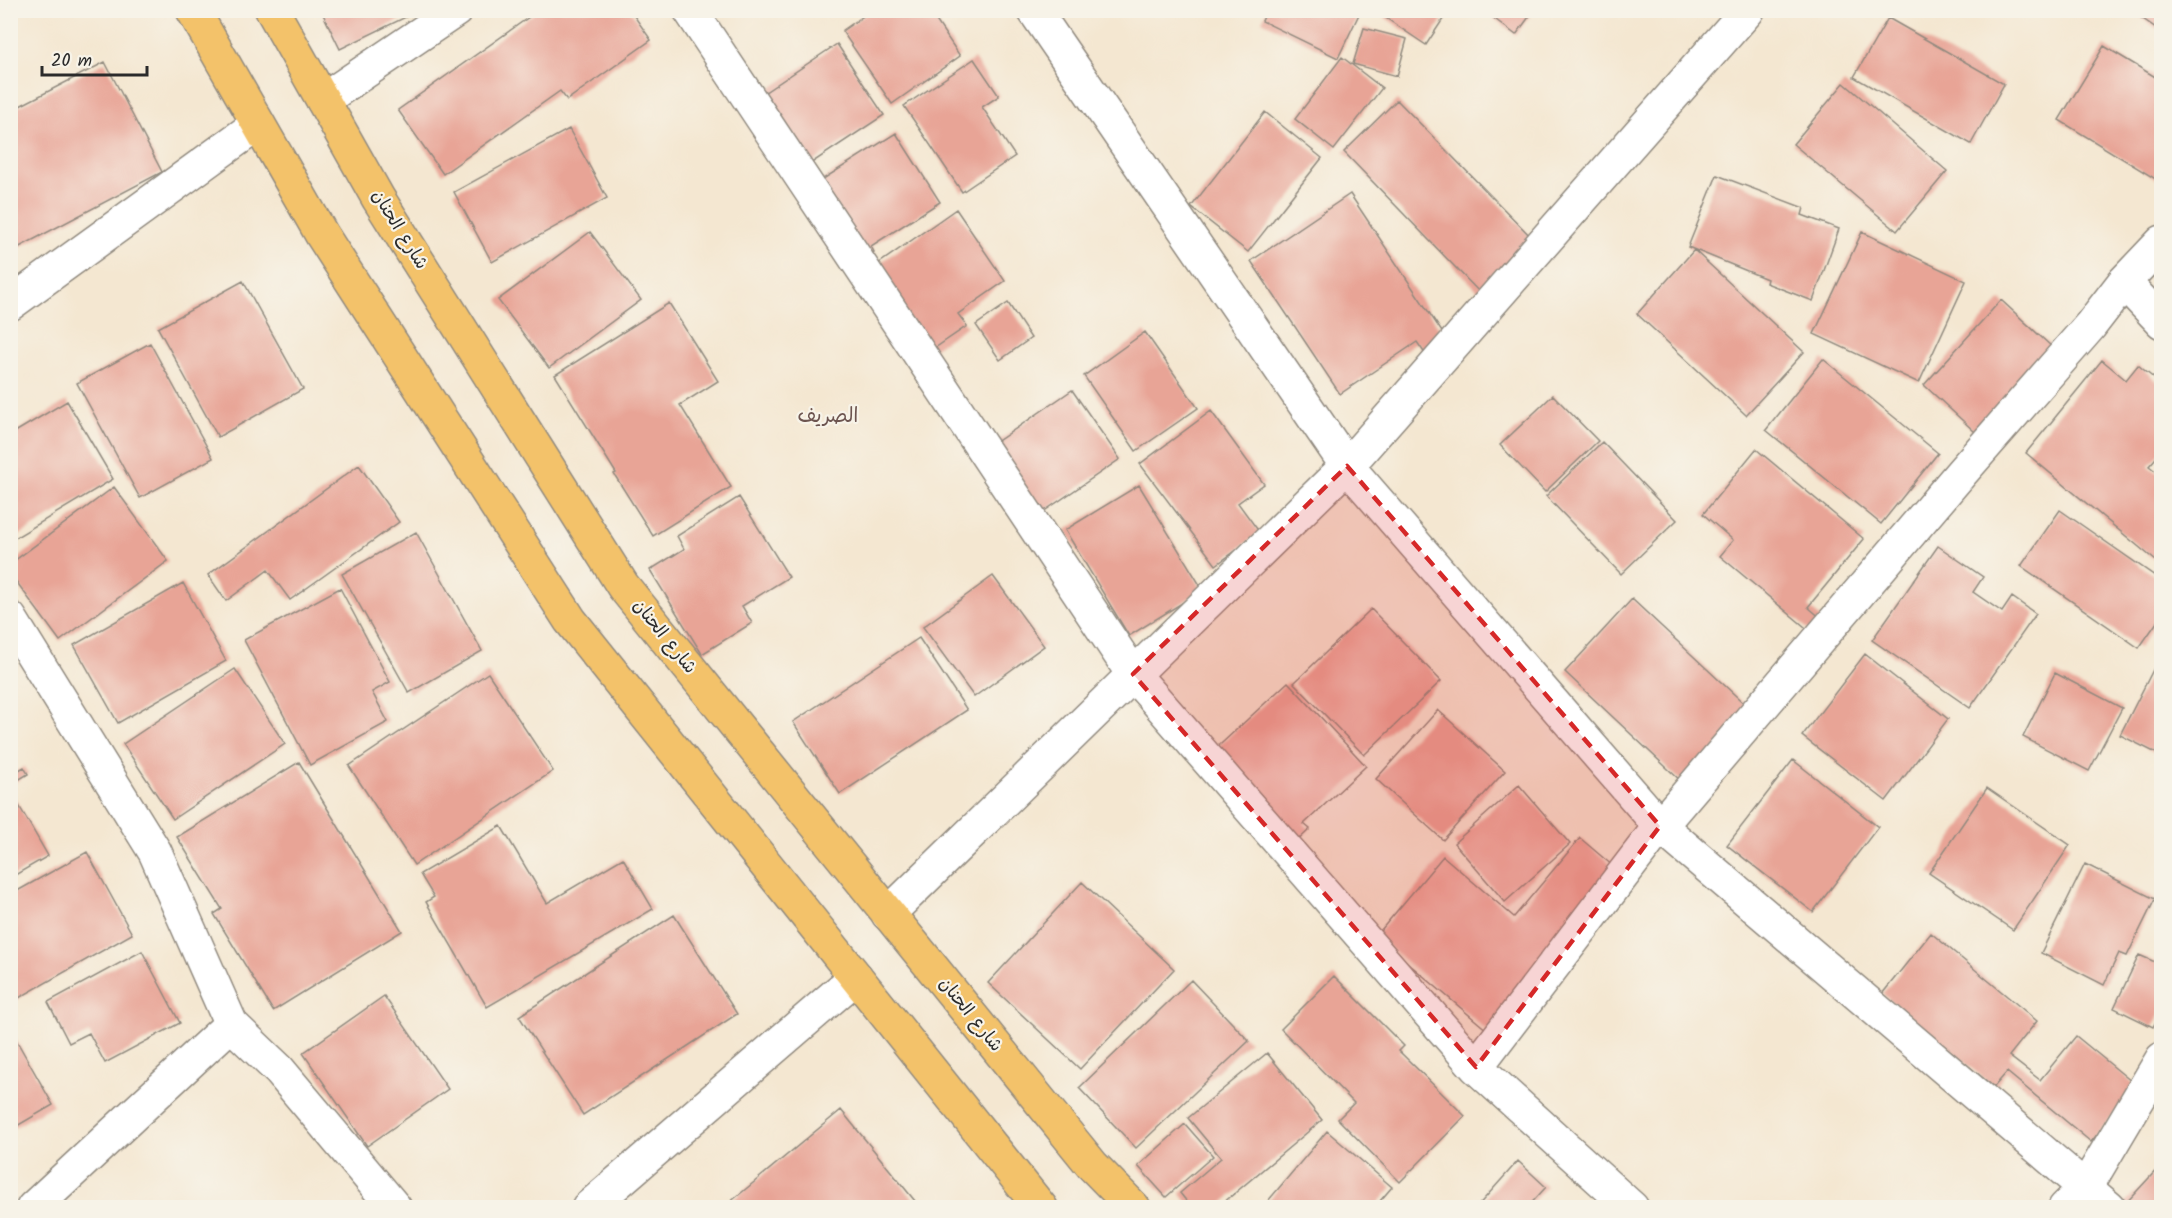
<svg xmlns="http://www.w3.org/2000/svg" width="2172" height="1218" viewBox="0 0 2172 1218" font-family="Kalam,'Playpen Sans Arabic',sans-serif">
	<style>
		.building { fill: #e8a496 }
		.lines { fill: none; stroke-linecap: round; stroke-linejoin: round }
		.minor-casing { stroke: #90897e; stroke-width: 36 }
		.major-casing { stroke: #90897e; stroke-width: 36 }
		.minor { stroke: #fff; stroke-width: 33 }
		.major { stroke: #f3c26a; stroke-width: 33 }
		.marked { fill: #d62828; fill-opacity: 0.2; stroke: #d62828; stroke-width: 4.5; stroke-dasharray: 12 8; stroke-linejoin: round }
		.labels { text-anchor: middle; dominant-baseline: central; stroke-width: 4.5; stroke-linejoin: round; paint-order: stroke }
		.street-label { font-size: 18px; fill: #2b2b2b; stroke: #f7f3e8 }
		.neighbourhood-label { font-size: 20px; fill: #6d5550; stroke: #f7f3e8 }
	</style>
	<rect width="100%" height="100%" fill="#f7f3e8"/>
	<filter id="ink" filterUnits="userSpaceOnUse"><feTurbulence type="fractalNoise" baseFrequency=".0167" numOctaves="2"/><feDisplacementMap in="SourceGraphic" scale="12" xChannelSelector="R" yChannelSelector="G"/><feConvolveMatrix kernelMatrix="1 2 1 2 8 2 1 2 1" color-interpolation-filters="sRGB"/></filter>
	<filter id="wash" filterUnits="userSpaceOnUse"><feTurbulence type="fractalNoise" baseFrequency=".008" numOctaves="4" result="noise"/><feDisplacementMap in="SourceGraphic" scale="24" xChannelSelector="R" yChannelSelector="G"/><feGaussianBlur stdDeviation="1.35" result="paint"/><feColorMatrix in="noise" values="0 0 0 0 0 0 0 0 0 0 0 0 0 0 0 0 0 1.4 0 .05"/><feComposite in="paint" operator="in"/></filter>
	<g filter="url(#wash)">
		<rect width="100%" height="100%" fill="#f4e7d1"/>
		<g id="blocks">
			<path class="building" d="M321 10H405L408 16 340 49Z
				M539 10H630L651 40 567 100 560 91 443 174 398 110Z
				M872 10H929L960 56 892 104 842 31Z
				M1267 10H1361L1338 58 1262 21Z
				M1374 10H1449L1426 45Z
				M1483 10H1534L1516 35Z
				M2130 10H2162V32Z
				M1888 18 2004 84 1971 144 1854 77Z
				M1364 28 1407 39 1397 76 1353 64Z
				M837 44 884 115 804 168 758 97Z
				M2104 46 2162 81V183L2059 120Z
				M1342 57 1382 88 1334 150 1295 119Z
				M974 59 999 96 982 107 1015 156 962 192 904 106Z
				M105 62 162 172 10 252V111Z
				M1844 83 1947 171 1897 231 1793 144Z
				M1397 100 1537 243 1483 296 1344 152Z
				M1265 112 1322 158 1248 252 1191 207Z
				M569 129 607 198 492 262 454 192Z
				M896 133 940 202 871 246 874 252 859 261 812 186Z
				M1717 175 1804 208 1802 215 1839 229 1813 301 1766 283 1767 279 1688 247Z
				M1350 194 1450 344 1428 358 1417 342 1340 394 1251 261Z
				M956 209 1005 281 958 314 967 326 929 352 871 269Z
				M590 232 641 300 549 368 498 300Z
				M1862 232 1966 281 1919 383 1814 334Z
				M1694 250 1804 352 1746 415 1637 314Z
				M243 281 303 389 218 437 158 328Z
				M2001 300 2052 347 1975 432 1924 385Z
				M669 303 718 381 680 405 731 487 653 536 614 474 616 473 555 375Z
				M1008 303 1031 338 1000 360 976 325Z
				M1145 332 1198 408 1136 451 1084 376Z
				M150 343 213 458 140 498 77 383Z
				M1823 359 1938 453 1881 524 1766 430Z
				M2102 360 2126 380 2138 365 2162 385V451L2149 466 2162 476V566L2026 453Z
				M1072 390 1120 459 1040 514 992 445Z
				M1553 395 1598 441 1545 492 1500 445Z
				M67 401 113 479 10 541V435Z
				M1211 411 1264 484 1238 503 1260 533 1216 565 1140 464Z
				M1602 442 1677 520 1621 574 1546 496Z
				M1756 449 1864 539 1808 607 1822 619 1811 632 1720 556 1733 540 1703 514Z
				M359 465 399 522 290 600 268 570 226 601 208 575Z
				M1139 485 1203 590 1129 636 1065 530Z
				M114 487 168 561 60 641 10 573V564Z
				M739 497 789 577 742 606 752 623 702 654 650 570 684 549 677 536Z
				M2060 510 2162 581V615L2139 648 2021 566Z
				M416 532 482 651 409 693 342 574Z
				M1938 546 1983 577 1973 592 2002 612 2012 597 2036 614 1970 708 1872 640Z
				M993 576 1044 646 974 697 923 627Z
				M183 583 226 661 118 723 74 645Z
				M340 588 390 682 372 692 388 722 310 765 244 640Z
				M1632 599 1751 710 1683 783 1565 672Z
				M1371 609 1441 681 1364 755 1294 683Z
				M919 638 967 710 840 794 793 722Z
				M2162 652V756L2120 735Z
				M1865 654 1948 719 1886 801 1802 736Z
				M235 669 285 744 173 819 123 744Z
				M488 673 553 771 414 865 349 766Z
				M2055 673 2122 708 2089 771 2023 737Z
				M1288 682 1366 766 1304 824 1310 829 1292 846 1209 755Z
				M1438 710 1505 771 1443 840 1376 779Z
				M1793 760 1878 827 1813 912 1727 845Z
				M299 762 402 931 273 1011 214 914 222 909 177 837Z
				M24 767 28 774 10 785V775Z
				M1519 785 1570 844 1505 902 1454 843Z
				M1987 788 2070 845 2013 930 1929 873Z
				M10 790 48 856 10 878Z
				M501 826 547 903 623 858 653 909 487 1007 426 902 434 897 420 874Z
				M1580 838 1620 872 1488 1031 1376 936 1443 856 1514 917Z
				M87 852 132 934 10 1003V895Z
				M2085 864 2155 899 2127 956 2119 953 2104 985 2041 953Z
				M1082 882 1174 969 1080 1069 988 983Z
				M674 915 737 1014 583 1115 519 1016Z
				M1931 933 2037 1021 2009 1056 2040 1080 2076 1036 2137 1086 2091 1142 2007 1072 1994 1087 1882 994Z
				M142 951 180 1023 105 1063 89 1033 69 1043 48 1002Z
				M2139 955 2162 965V1010L2153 1027 2114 1008Z
				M1334 976 1404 1046 1399 1051 1465 1116 1400 1182 1338 1119 1354 1103 1281 1029Z
				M1191 980 1249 1041 1136 1148 1079 1088Z
				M384 996 448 1089 367 1146 303 1053Z
				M10 1029 53 1105 10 1130Z
				M1267 1053 1322 1120 1217 1208H1192L1180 1193 1221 1158 1188 1118Z
				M841 1110 915 1201 907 1208H723Z
				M1185 1124 1213 1156 1166 1197 1138 1166Z
				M1327 1131 1392 1187 1374 1208H1262Z
				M1518 1161 1546 1187 1527 1208H1476Z
				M2162 1164V1208H2127L2124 1205Z"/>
		</g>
	</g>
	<g filter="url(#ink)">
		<use href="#blocks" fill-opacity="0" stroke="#90897e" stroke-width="1.5"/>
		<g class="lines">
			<defs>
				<path id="minor" d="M690 10 1133 674 1476 1067 1632 1208
					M1034 10 1347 466 1660 826 2109 1208
					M323 100 456 10
					M2124 282 2162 322
					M10 304 258 124
					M10 618 155 852 231 1024 279 1070 395 1208
					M888 914 1347 466 1748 10
					M1476 1067 1660 826 1962 472 2090 326 2124 282 2162 242
					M33 1208 231 1024
					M588 1208 856 977
					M2065 1208 2086 1187 2162 1059"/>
				<path id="major" d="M193 10 322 235 570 620 1041 1208
					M272 10 378 198 623 586 1092 1165 1134 1208"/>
			</defs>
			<use href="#minor" class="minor-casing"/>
			<use href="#major" class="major-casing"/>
			<use href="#minor" class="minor"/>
			<use href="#major" class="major"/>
		</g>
	</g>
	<path class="marked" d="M1347 466 1660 826 1476 1067 1133 674Z"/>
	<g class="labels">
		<g class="street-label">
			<text transform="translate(399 230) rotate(58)">شارع الحنان</text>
			<text transform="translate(664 637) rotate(51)">شارع الحنان</text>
			<text transform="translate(970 1015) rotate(51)">شارع الحنان</text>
		</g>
		<g class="neighbourhood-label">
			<text x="828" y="417">الصريف</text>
		</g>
	</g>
	<rect width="2172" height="1218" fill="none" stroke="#f7f3e8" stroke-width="36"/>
	<path d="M42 66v9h105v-9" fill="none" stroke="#2b2b2b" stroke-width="3"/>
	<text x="51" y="66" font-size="18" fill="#2b2b2b" stroke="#f7f3e8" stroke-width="4.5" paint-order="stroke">20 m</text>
</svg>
